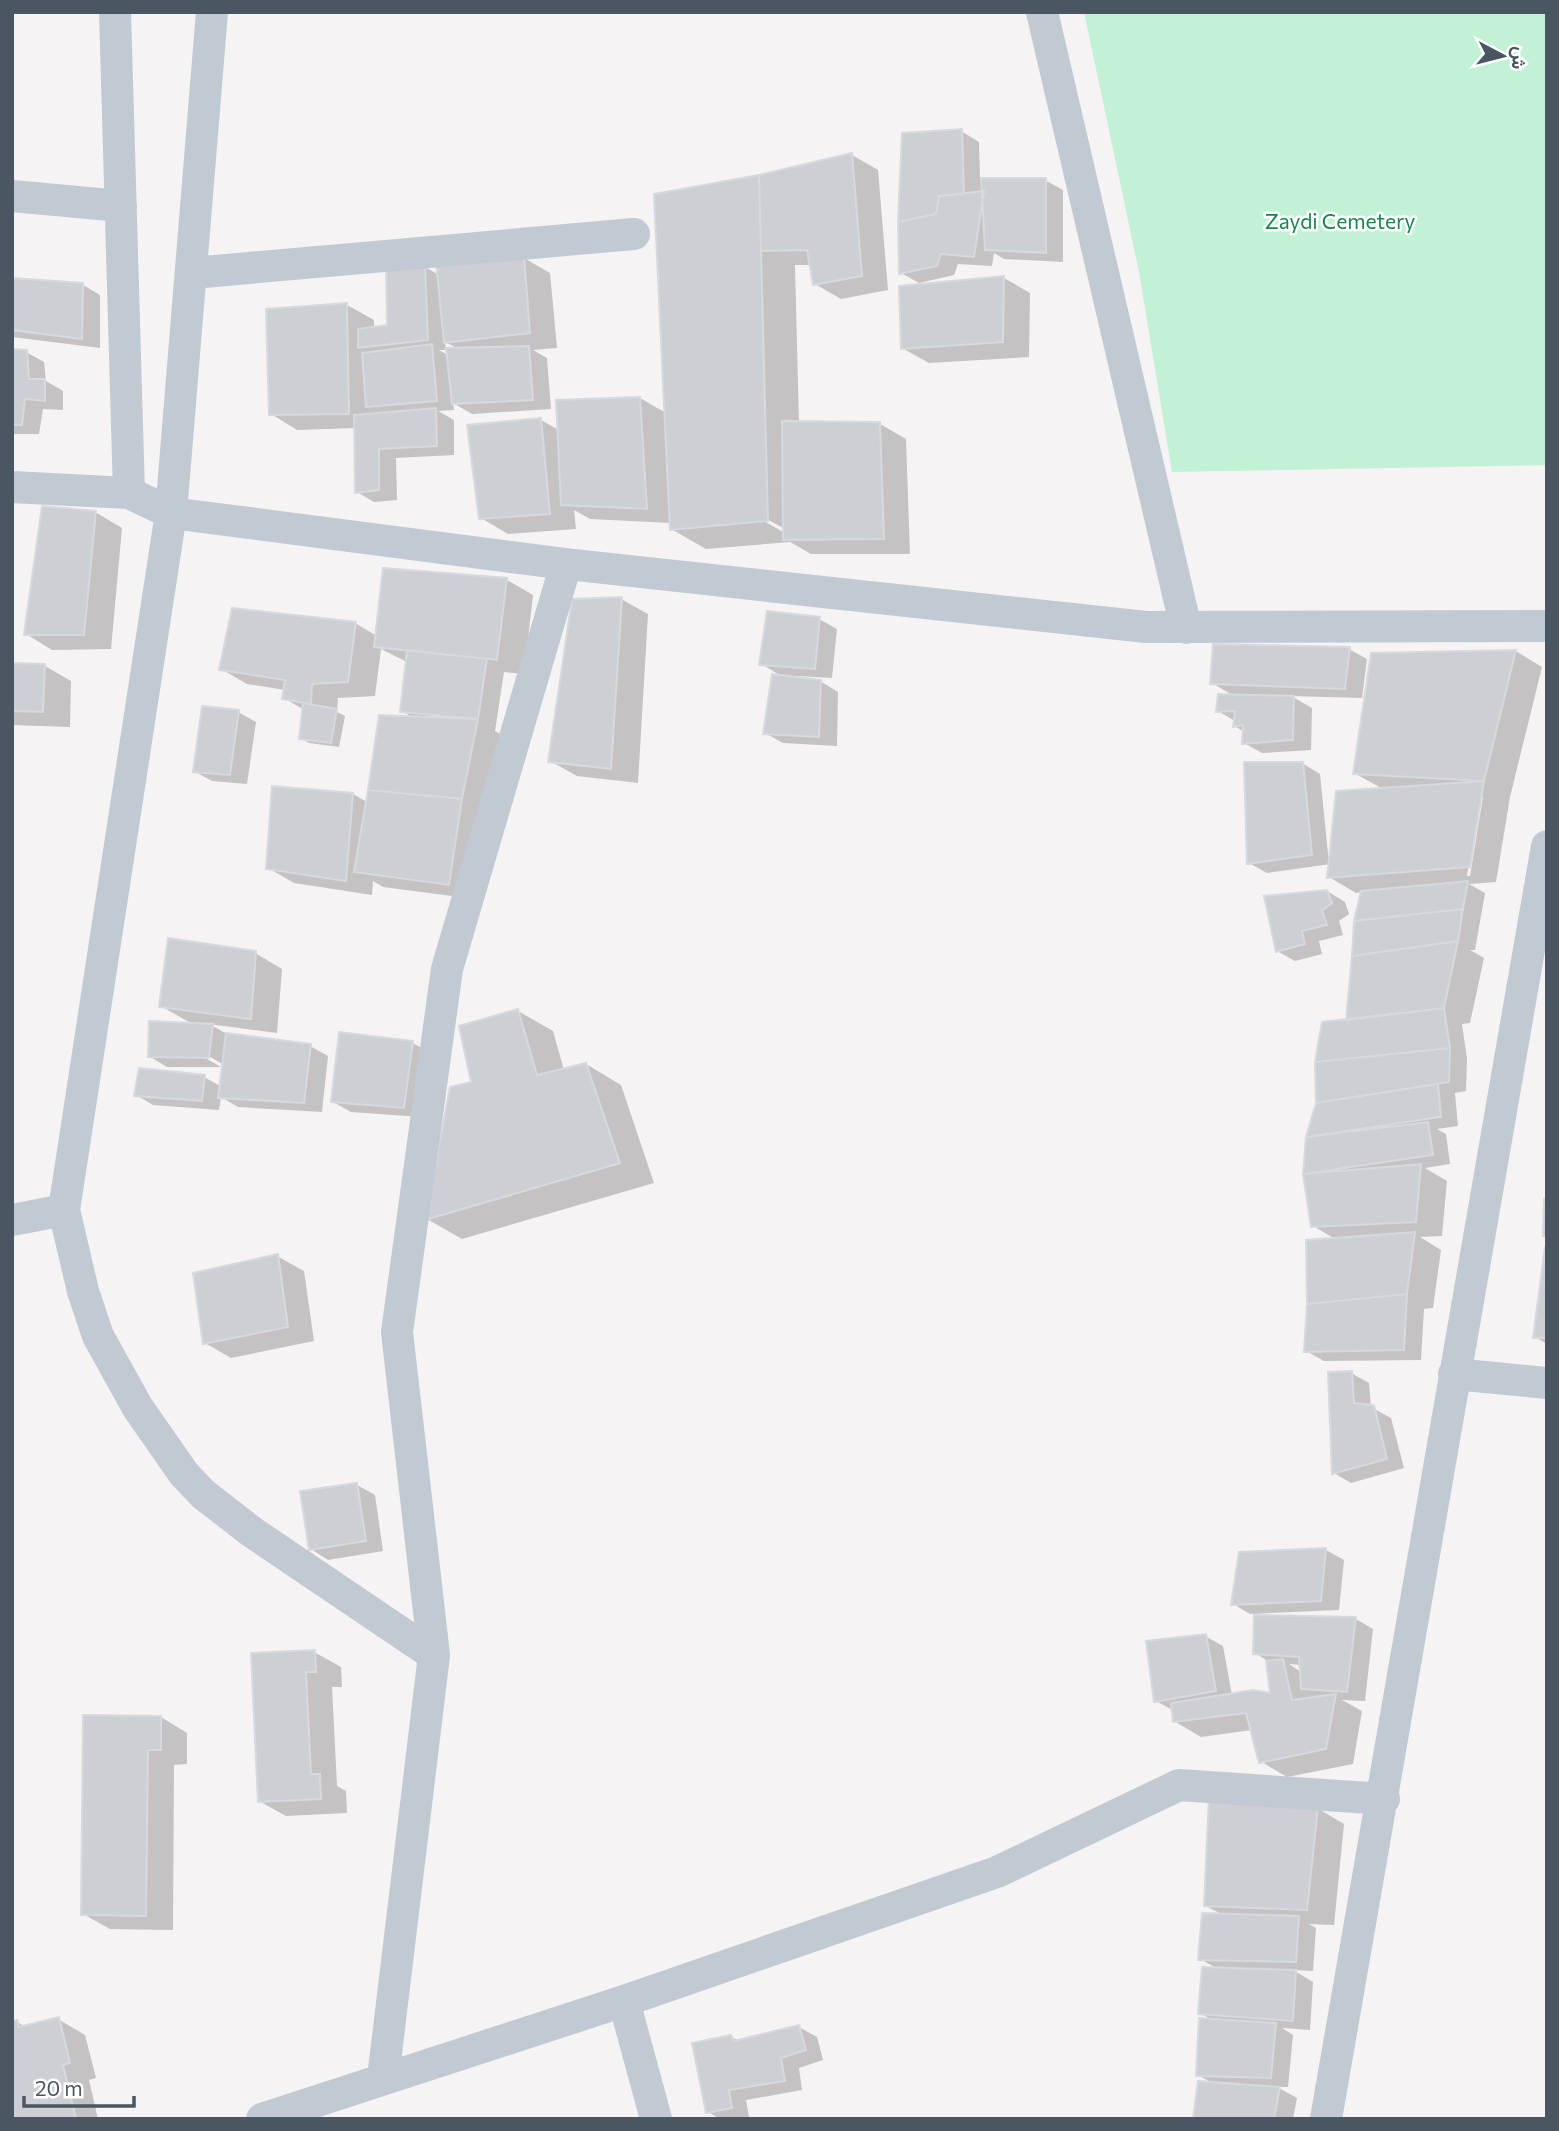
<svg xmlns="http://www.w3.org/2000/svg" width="1559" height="2131" viewBox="0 0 1559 2131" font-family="Commissioner,Vazirmatn,sans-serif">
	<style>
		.green { fill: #c3f1d5 }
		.shadow { fill: #0003; fill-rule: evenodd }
		.building { fill: #cdcfd5; stroke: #d7d9de; stroke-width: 2 }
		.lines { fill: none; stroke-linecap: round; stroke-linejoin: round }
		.street { stroke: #c1cad2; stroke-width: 32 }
		.labels { text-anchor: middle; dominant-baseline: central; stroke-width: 5; stroke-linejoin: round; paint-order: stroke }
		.park-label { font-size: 21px; fill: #17864f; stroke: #fff }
	</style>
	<rect width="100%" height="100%" fill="#f5f3f3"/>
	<path class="green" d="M1084 12H1547V465L1172 472 1139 272Z"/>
	<path class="shadow" d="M961 131 979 142 980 179 1045 180 1063 190V262L1004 259 994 253 992 266 958 264 954 275 919 283 901 273Z
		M852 155 878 170 888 290 841 299 815 284 811 265H795L799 423 880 424 906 439 910 554H811L790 542 706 549 671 529V523L590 519 574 510 576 529 508 534 481 518 541 420 559 430 640 398 666 413 656 196 759 177ZM761 516 785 529V533L760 519Z
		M524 258 550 273 557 348 533 350 547 358 551 409 472 414 453 403 454 410 438 411 454 420V455L396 458 397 500 374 502 357 492 356 428 297 430 271 414 268 311 347 305 374 320V329L389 327 425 267 439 275ZM445 342 459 349 449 356 439 350H446Z
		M1004 278 1030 293 1029 357 929 363 902 348Z
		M12 280 83 285 100 295V348L12 337Z
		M12 351 26 352 44 362 46 381 63 391V410L43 409 39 434H12Z
		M95 512 122 528 111 649 52 650 26 634Z
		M507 580 533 595 524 674 504 672 495 731 504 736 475 899 383 887 373 881 372 895 294 883 268 868 353 794 367 802 414 718 402 711 407 662 381 649 375 696 338 698 337 712 345 716 339 747 309 743 301 738 304 710 284 698 285 690 247 684 221 669 355 623 377 636Z
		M621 599 648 614 638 783 577 776 550 761Z
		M819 619 837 629 832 678 798 676V679L820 681 838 692 837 746 783 743 765 733 783 677 761 664Z
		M1349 649 1367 659 1362 698 1291 696 1312 708 1311 750 1262 753 1244 743 1245 732 1234 726 1235 721 1218 711 1234 696 1212 683Z
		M1516 651 1542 667 1510 797 1496 882 1469 884 1485 893 1475 950H1470L1484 958 1470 1023 1462 1024 1467 1059 1466 1091 1455 1093 1458 1126 1437 1129 1446 1134 1450 1164 1425 1168 1447 1181 1442 1236 1420 1237 1441 1250 1433 1308 1424 1309 1421 1360 1324 1361 1306 1351 1337 1240 1313 1226 1305 1174 1308 1138 1318 1103 1317 1062 1348 1021 1363 892 1356 893 1329 877 1331 864 1267 873 1249 863 1302 763 1320 774 1329 864 1383 789 1354 773 1373 655ZM1480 797H1483L1470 876H1467Z
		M12 664 45 666 71 681 70 727 12 725Z
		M238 712 256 722 247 784 212 781 194 771Z
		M1327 891 1345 902 1349 914 1339 921 1343 935 1319 941 1322 954 1295 961 1277 951Z
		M255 953 282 969 277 1033 209 1024 227 1034 310 1046 328 1056 322 1112 238 1107 221 1097 219 1110 153 1105 136 1095 204 1077 222 1087 224 1065 202 1052 200 1055 221 1067H167L149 1056 194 1025 161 1006Z
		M518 1011 553 1031 564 1070 586 1064 621 1085 654 1183 462 1239 427 1219 473 1083Z
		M340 1034 413 1043 430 1053 421 1117 351 1112 333 1102Z
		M1547 1249V1344L1535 1337Z
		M277 1256 304 1271 314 1341 231 1358 205 1343Z
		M1351 1373 1369 1383 1371 1407 1391 1418 1404 1468 1351 1483 1334 1473Z
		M357 1485 375 1495 383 1551 328 1560 311 1549Z
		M1326 1550 1344 1560 1339 1610 1250 1614 1233 1604 1240 1554Z
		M1356 1619 1373 1629 1365 1701 1342 1700 1362 1711 1353 1764 1287 1777 1260 1761 1252 1730 1201 1737 1174 1721V1711L1156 1701 1205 1636 1223 1646 1232 1695 1272 1696 1268 1661 1255 1653ZM1289 1664 1301 1665V1672Z
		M314 1652 341 1667 342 1687H332L337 1786 346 1791 347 1813 286 1816 259 1801 253 1655Z
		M161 1717 187 1733V1764L174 1765 173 1930 110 1929 83 1914Z
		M1317 1808 1344 1824 1334 1925 1309 1924 1316 1928 1313 1971 1293 1970 1313 1982 1310 2030 1282 2028 1293 2035 1288 2087H1277L1297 2098 1293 2119H1195L1212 2083 1198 2075 1214 2021 1200 2013 1218 1969 1200 1959 1223 1915 1206 1906Z
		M58 2019 85 2035 96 2078 89 2080 98 2119H12L17 2022 26 2027Z
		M799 2027 817 2037 823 2060 799 2068 802 2090 746 2100 749 2117 720 2119 708 2112 731 2037 740 2041Z"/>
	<path class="building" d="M962 129 964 194 939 196 936 214 898 222 902 133Z
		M852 153 862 276 813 285 807 250 761 251 759 175Z
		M759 175 768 521 670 530 654 194Z
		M981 178H1046V253L985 250Z
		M984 191 974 257 941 254 937 266 899 274 898 222 936 214 939 196Z
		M524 256 530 333 444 343 436 262Z
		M425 265 428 340 358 348V329L387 325 386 268Z
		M1004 276 1003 342 901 349 899 286Z
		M12 278 83 283 82 339 12 330Z
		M347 303 349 414 269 415 266 309Z
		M432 344 437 401 366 407 362 353Z
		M529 346 533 400 452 404 446 348Z
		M12 349 27 350 29 379H45V401L25 399 22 425H12Z
		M640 397 647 509 561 505 556 400Z
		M436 408 437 446 379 449V490L355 493 354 415Z
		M541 418 550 514 479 519 467 425Z
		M782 421 880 422 884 539 783 540Z
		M42 506 96 511 84 635H24Z
		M383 568 507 578 497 660 374 647Z
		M622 597 611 769 548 762 572 599Z
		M232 608 356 622 348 682 312 684 311 704 282 699 285 680 219 670Z
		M767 611 820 617 815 669 759 665Z
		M1213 644 1350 647 1345 689 1210 684Z
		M407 650 487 659 478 719 400 712Z
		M1516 650 1484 781 1353 774 1371 653Z
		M12 663 45 664 43 712 12 711Z
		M772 674 821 680 819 737 763 734Z
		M1218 694 1294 696 1293 740 1242 744 1243 725 1233 727 1235 711 1216 712Z
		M303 703 337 709 331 743 299 739Z
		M202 706 239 710 230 775 193 772Z
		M379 715 478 719 462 799 368 790Z
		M1244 762H1303L1312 855 1247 864Z
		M1484 781 1470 867 1327 878 1336 791Z
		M272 786 353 793 346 881 266 869Z
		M368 790 462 799 449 885 354 872Z
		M1468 881 1463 909 1354 921 1361 891Z
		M1327 890 1332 903 1322 911 1327 925 1302 931 1305 944 1276 952 1264 896Z
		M1463 909 1458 941 1352 956 1354 921Z
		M168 938 256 951 251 1019 159 1007Z
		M1458 941 1444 1008 1346 1020 1352 956Z
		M1444 1008 1450 1048 1315 1062 1322 1022Z
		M518 1009 537 1075 586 1063 620 1163 425 1220 450 1087 471 1082 459 1026Z
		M149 1021 213 1024 209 1058 148 1057Z
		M339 1032 413 1041 404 1108 331 1102Z
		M226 1033 311 1044 304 1103 218 1098Z
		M1450 1048 1449 1082 1316 1103 1315 1062Z
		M139 1068 205 1075 202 1101 134 1096Z
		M1438 1084 1441 1117 1306 1137 1316 1103Z
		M1428 1122 1433 1155 1303 1174 1306 1137Z
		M1421 1164 1416 1222 1311 1227 1303 1174Z
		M1544 1199H1547V1236H1543Z
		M1415 1232 1407 1294 1307 1304 1306 1240Z
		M1545 1247 1547 1338H1533Z
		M278 1254 288 1327 203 1344 193 1273Z
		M1407 1294 1404 1350 1304 1352 1307 1304Z
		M1352 1371 1354 1403 1374 1405 1387 1459 1332 1474 1328 1372Z
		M357 1483 366 1541 309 1550 300 1491Z
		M1326 1548 1321 1601 1231 1605 1239 1552Z
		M1254 1615 1356 1617 1347 1692 1301 1689 1299 1657 1253 1654Z
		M1206 1634 1216 1691 1154 1702 1146 1641Z
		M315 1650 316 1672H306L311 1774H320L321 1799 258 1802 251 1653Z
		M1283 1659 1292 1700 1336 1694 1326 1749 1259 1763 1246 1713 1173 1722 1171 1703 1253 1690 1270 1693 1266 1661Z
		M83 1715 161 1716V1750H148L146 1916 81 1915Z
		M1209 1797 1318 1807 1307 1910 1204 1906Z
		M1202 1913 1299 1916 1296 1962 1198 1960Z
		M1202 1967 1296 1970 1293 2021 1198 2014Z
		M59 2017 70 2063 63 2065 76 2119H12V2021L17 2020 19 2027Z
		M1199 2018 1276 2023 1271 2078 1196 2076Z
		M799 2025 806 2050 781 2058 785 2081 729 2090 732 2108 706 2113 692 2043 731 2035 734 2041Z
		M1198 2081 1280 2087 1274 2119H1193Z"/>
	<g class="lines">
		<path class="street" d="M115 12 129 493
			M1042 12 1186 628
			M12 196 121 206
			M192 273 634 234
			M12 487 129 493 171 513 566 564 1146 627 1547 626
			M64 1210 83 1291 98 1336 138 1408 184 1474 203 1494 252 1532 434 1655
			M12 1220 64 1210 171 513 212 12
			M1454 1374 1547 1383
			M624 2001 656 2119
			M383 2078 434 1655 397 1332 447 969 566 564
			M262 2119 624 2001 997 1872 1179 1785 1384 1799
			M1326 2119C1403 1695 1473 1270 1547 846"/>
	</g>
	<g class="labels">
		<g class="park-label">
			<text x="1340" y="220">Zaydi Cemetery</text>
		</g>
	</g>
	<rect width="1559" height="2131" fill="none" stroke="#4a5661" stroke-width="28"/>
	<g transform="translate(1503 56) rotate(97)" stroke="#ffffff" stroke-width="5" paint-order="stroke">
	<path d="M0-5L12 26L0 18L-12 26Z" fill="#4a5661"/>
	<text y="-10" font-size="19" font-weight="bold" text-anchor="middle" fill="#4a5661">ش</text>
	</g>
	<path d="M24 2096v10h110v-10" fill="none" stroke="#4a5661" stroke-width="3.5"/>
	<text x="35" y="2096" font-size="21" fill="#4a5661" stroke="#ffffff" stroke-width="5" paint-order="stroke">20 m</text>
</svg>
